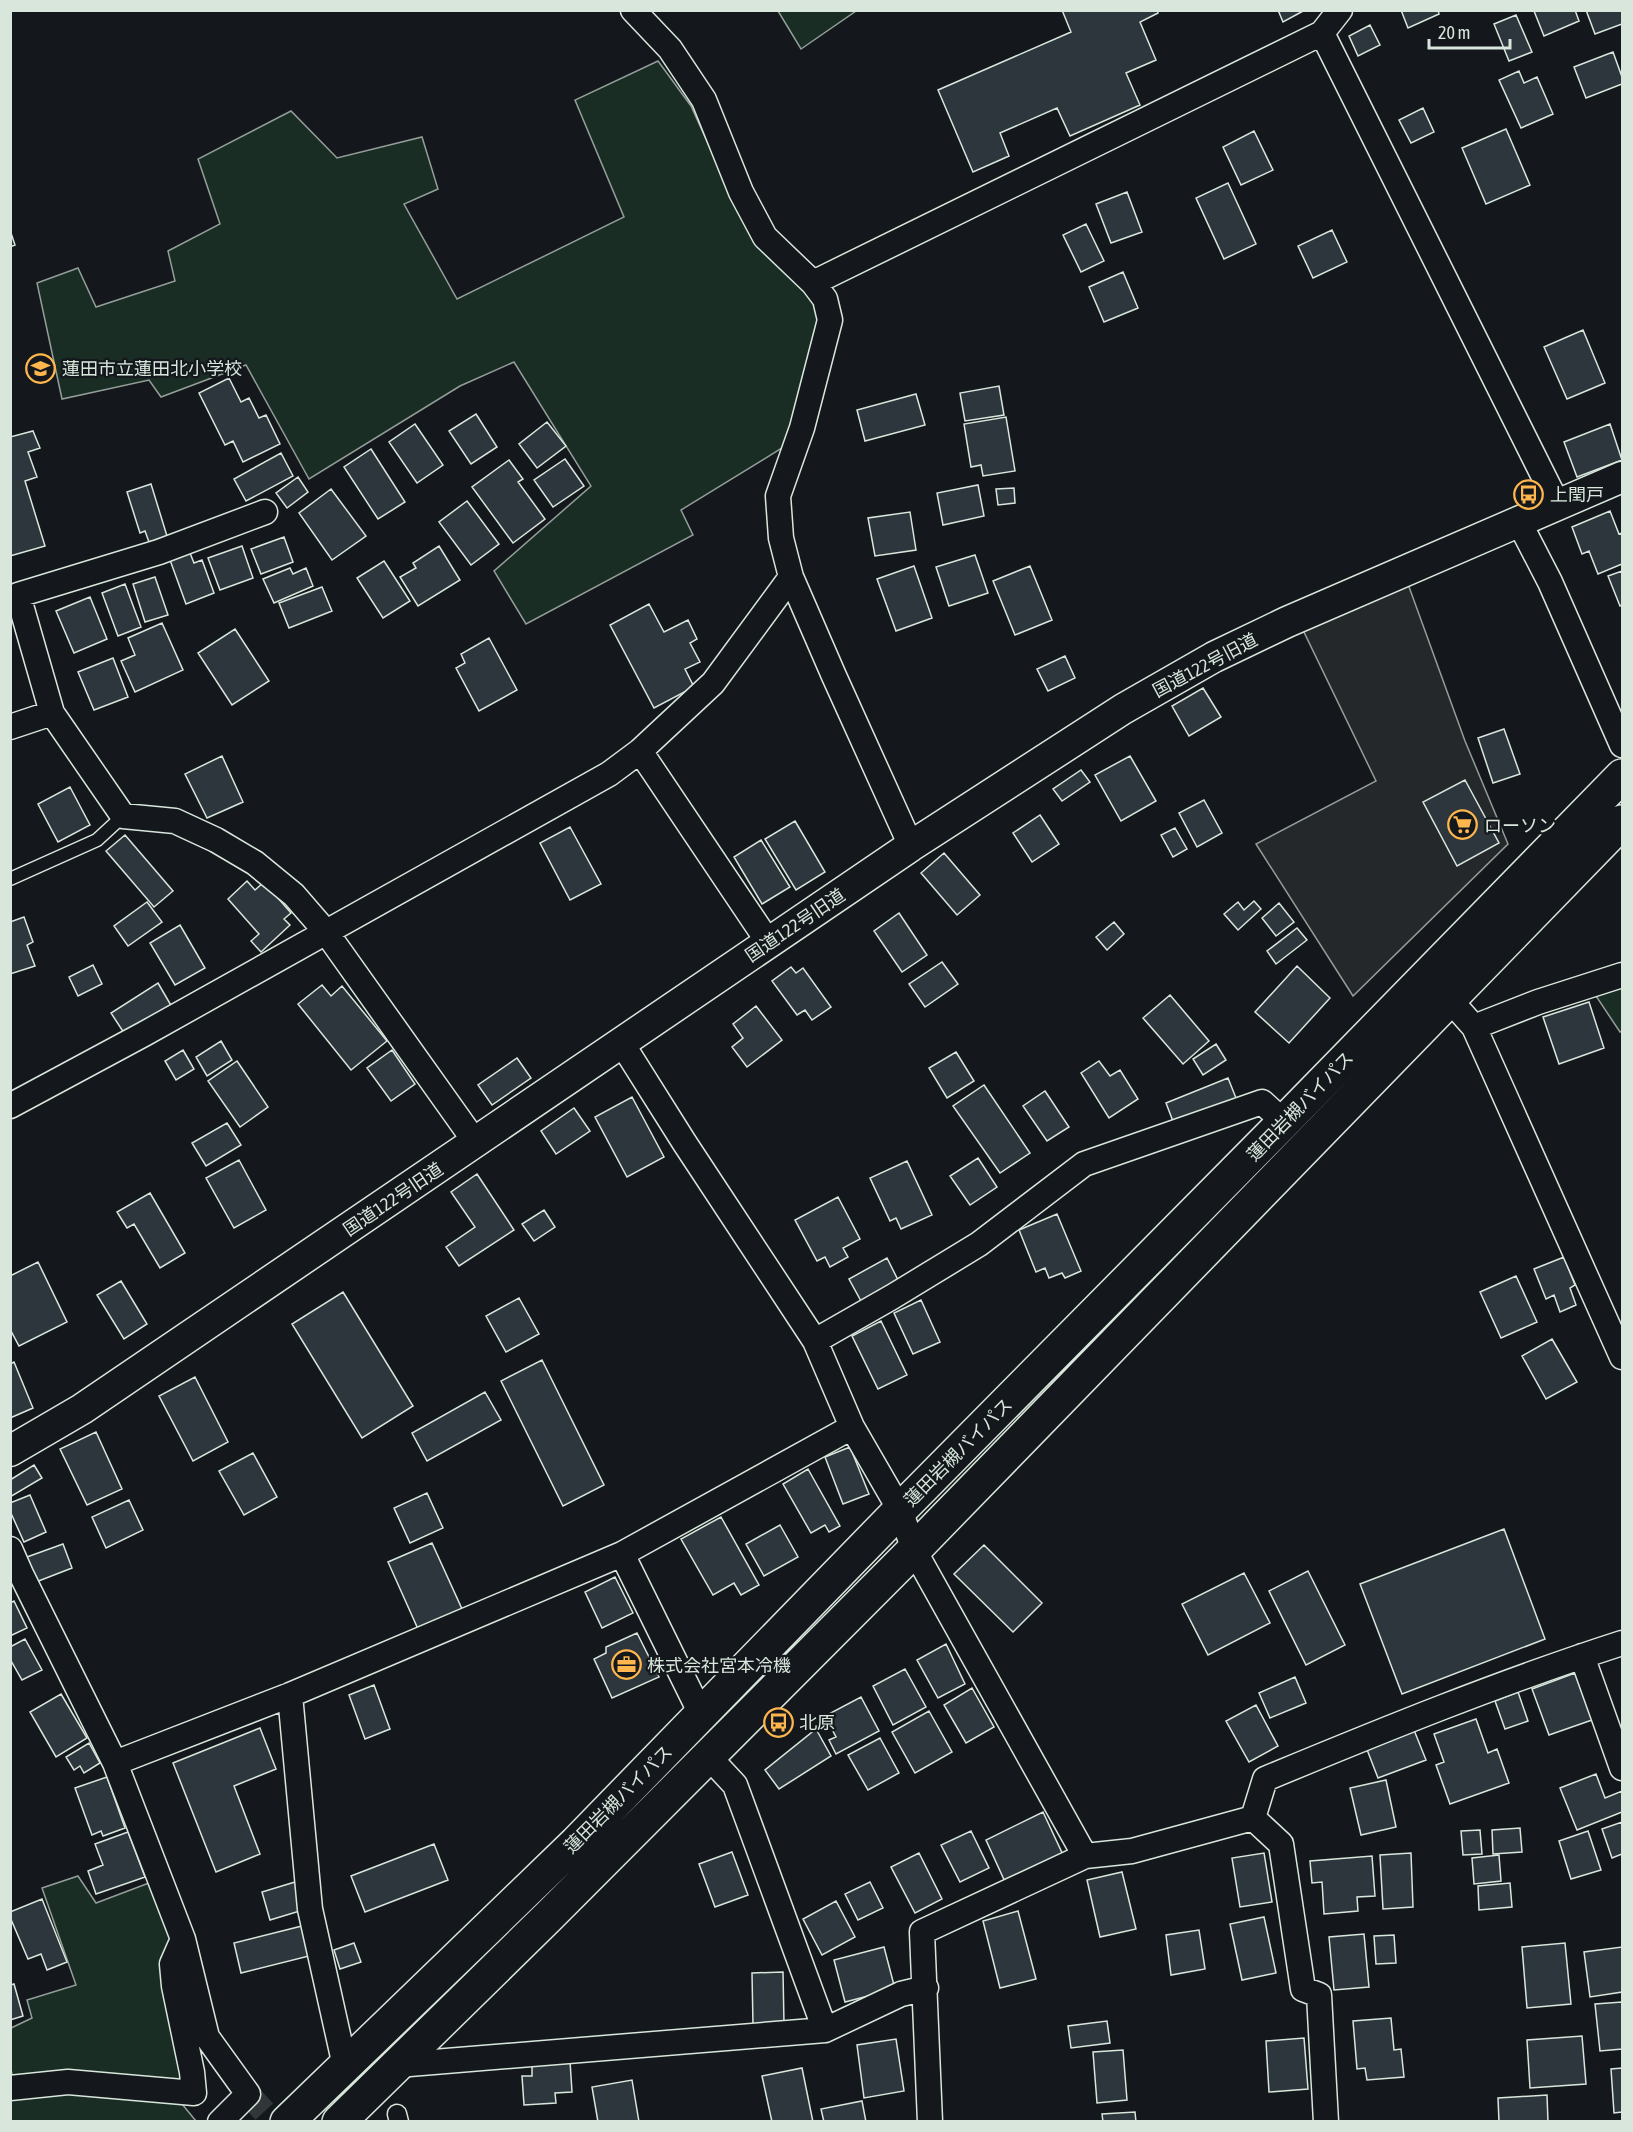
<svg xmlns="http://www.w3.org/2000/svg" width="1633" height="2132" viewBox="0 0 1633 2132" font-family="'Asap Condensed','Noto Sans JP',sans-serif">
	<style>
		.green { fill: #1a2d24; stroke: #939e99; stroke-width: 1.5 }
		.parking { fill: #24282b; stroke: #939e99; stroke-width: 1.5 }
		.building { fill: #2c363c; stroke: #d8e6dc; stroke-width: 1.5 }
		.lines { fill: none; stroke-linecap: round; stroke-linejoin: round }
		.minor-tunnel { stroke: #313739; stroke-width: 24; stroke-dasharray: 24 12; stroke-linecap: butt }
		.service-casing { stroke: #d8e6dc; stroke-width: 15 }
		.pedestrian-casing { stroke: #d8e6dc; stroke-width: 21 }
		.minor-casing { stroke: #d8e6dc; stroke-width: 27 }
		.tertiary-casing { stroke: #d8e6dc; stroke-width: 33 }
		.trunk-casing { stroke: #d8e6dc; stroke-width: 36 }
		.service { stroke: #14181c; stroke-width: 12 }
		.pedestrian { stroke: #14181c; stroke-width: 18 }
		.minor { stroke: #14181c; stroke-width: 24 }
		.tertiary { stroke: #14181c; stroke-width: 30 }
		.trunk { stroke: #14181c; stroke-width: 33 }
		.labels { text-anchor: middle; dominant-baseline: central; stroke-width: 4.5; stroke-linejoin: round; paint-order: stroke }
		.poi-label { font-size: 18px; fill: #d8e6dc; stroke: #14181c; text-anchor: start }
		.street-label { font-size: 18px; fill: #d8e6dc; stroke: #14181c }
	</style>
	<rect width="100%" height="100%" fill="#14181c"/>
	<path class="green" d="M778 11H856L801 49Z
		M658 61 691 106 731 194 801 282 826 321 802 415 782 448 681 510 693 535 526 624 494 571 591 486 514 362 460 386 309 479 246 365 161 397 149 380 62 399 37 283 78 268 96 307 175 281 168 251 220 224 198 159 291 111 337 158 422 137 438 189 404 204 457 299 624 217 575 100Z
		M1622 988V1031L1620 1032 1596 996Z
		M78 1876 96 1903 149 1883 175 1941 186 2068 182 2104 196 2121H11L10 2093 15 2092 11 2069V2028L32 2018 27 2000 76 1985 42 1888Z"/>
	<path class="parking" d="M1408 584 1465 741 1508 844 1353 996 1256 844 1376 781 1303 630Z"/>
	<path class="building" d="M1062 10H1157L1158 13 1140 22 1156 60 1126 73 1140 105 1070 136 1057 108 1000 133 1009 156 973 172 938 90 1071 32Z
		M1278 10H1305L1283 22Z
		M1401 10H1438L1439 14 1408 28Z
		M1575 10 1579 21 1544 36 1534 11Z
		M1586 10H1622V24L1595 34Z
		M1516 15 1532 52 1509 61 1494 24Z
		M1370 25 1380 45 1358 56 1349 36Z
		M1613 52 1622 77V84L1586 98 1574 67Z
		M1519 71 1524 83 1537 77 1553 114 1521 128 1499 80Z
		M1423 108 1434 132 1411 143 1399 120Z
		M1506 129 1530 185 1486 204 1462 148Z
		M1254 131 1273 170 1241 185 1223 147Z
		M1228 183 1256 244 1224 259 1196 198Z
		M1127 192 1142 232 1111 243 1096 204Z
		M1086 224 1104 261 1081 272 1063 235Z
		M10 230 15 245 10 247Z
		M1332 230 1347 262 1313 278 1298 246Z
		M1123 272 1138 308 1104 322 1089 287Z
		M1583 330 1605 383 1567 399 1544 347Z
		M229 378 241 402 249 398 259 418 266 415 280 444 243 462 233 441 225 445 199 393Z
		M999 386 1004 415 965 421 960 393Z
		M916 394 925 425 865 441 857 410Z
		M476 414 497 447 471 464 449 431Z
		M1006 417 1015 471 983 476 981 465 971 467 964 424Z
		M547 422 566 446 537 468 519 444Z
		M415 424 443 465 417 483 389 442Z
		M1610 424 1622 460 1577 477 1564 442Z
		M33 431 40 448 28 452 37 477 25 481 45 546 10 556V437Z
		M371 449 405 502 378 519 344 467Z
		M281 453 293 476 246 501 234 479Z
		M565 459 584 486 553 507 534 480Z
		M509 460 523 479 518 482 545 519 513 543 472 487Z
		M298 477 308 492 287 508 276 493Z
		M151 484 167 536 149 542 145 531 140 533 127 492Z
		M978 485 984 516 943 525 937 493Z
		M1014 488 1015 503 998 505 996 489Z
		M331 489 366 536 332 560 299 513Z
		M467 501 499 544 471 565 439 522Z
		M1610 511 1619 534 1622 533V564L1598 574 1589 551 1582 554 1572 527Z
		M910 512 916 550 875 556 868 518Z
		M284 537 293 562 261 574 251 549Z
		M242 546 253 578 220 590 208 558Z
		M439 546 460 580 418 606 400 577 416 568 413 563Z
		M190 553 194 563 202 560 214 593 186 604 170 560Z
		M975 555 988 593 949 606 936 567Z
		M384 561 410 601 383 618 357 578Z
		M914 566 932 618 896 631 877 579Z
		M1030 566 1052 620 1015 635 993 581Z
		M290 568 293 574 306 568 313 586 274 603 263 579Z
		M1622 571V605L1620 606 1608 576Z
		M155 577 168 615 145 622 133 584Z
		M125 584 141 627 118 636 102 593Z
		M322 587 332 611 289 628 279 603Z
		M90 597 107 639 74 653 56 611Z
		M649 604 664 632 688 620 697 639 690 643 700 662 685 669 694 687 654 708 610 625Z
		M162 623 183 670 135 692 121 661 135 655 128 638Z
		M235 629 269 681 232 705 198 653Z
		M489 638 517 690 479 711 456 668 465 663 461 654Z
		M1065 656 1075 678 1048 691 1037 669Z
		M113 658 128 697 94 710 78 672Z
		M1203 688 1221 717 1189 736 1172 706Z
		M1504 729 1520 774 1493 783 1478 738Z
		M222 756 243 802 207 818 185 774Z
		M1130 756 1156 801 1121 821 1095 775Z
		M1081 770 1090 782 1062 801 1053 789Z
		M1465 780 1499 843 1457 866 1423 802Z
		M70 787 90 825 58 842 38 804Z
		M1204 800 1222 833 1197 847 1179 813Z
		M1040 815 1059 844 1032 862 1013 833Z
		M795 821 825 872 796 890 765 839Z
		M570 827 601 884 570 900 540 843Z
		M1175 828 1187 849 1173 857 1161 835Z
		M125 835 173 891 154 907 106 851Z
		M761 840 790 887 762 904 734 857Z
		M944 853 980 895 957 915 921 873Z
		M247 881 255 890 264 882 291 913 284 919 290 925 261 952 251 941 259 934 228 899Z
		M1254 901 1261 909 1238 930 1224 914 1238 902 1244 910Z
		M147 902 162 922 128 946 114 926Z
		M1279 903 1294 922 1276 936 1262 918Z
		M899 913 927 955 902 972 874 931Z
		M24 917 33 942 27 945 35 966 10 974V922Z
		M1114 922 1124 934 1107 950 1096 937Z
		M180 925 205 968 175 985 150 943Z
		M1297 928 1307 940 1276 964 1267 951Z
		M942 962 958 984 925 1007 909 984Z
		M93 965 102 984 78 996 69 977Z
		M1297 966 1330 998 1289 1043 1255 1012Z
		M791 967 796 973 803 968 831 1007 812 1020 805 1010 797 1015 772 981Z
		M158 983 172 1007 126 1036 111 1013Z
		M322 985 331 996 342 986 387 1041 351 1070 298 1004Z
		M1170 995 1209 1041 1183 1064 1143 1018Z
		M1589 1002 1604 1048 1559 1064 1543 1017Z
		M756 1006 782 1040 747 1067 732 1047 743 1038 733 1024Z
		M221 1041 232 1060 207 1076 196 1057Z
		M1216 1044 1226 1060 1203 1075 1193 1059Z
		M183 1050 194 1069 176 1080 165 1061Z
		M392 1050 415 1084 391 1101 367 1068Z
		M956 1052 974 1081 947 1098 929 1068Z
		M517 1058 531 1078 492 1105 478 1085Z
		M237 1061 268 1107 240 1127 208 1081Z
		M1099 1061 1110 1076 1120 1070 1138 1099 1109 1118 1081 1073Z
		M1228 1078 1236 1098 1174 1124 1166 1103Z
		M984 1085 1030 1153 1000 1173 953 1106Z
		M1045 1091 1069 1127 1047 1141 1023 1106Z
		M632 1097 664 1157 627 1177 595 1117Z
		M574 1108 590 1131 556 1154 541 1131Z
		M227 1123 241 1145 206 1166 192 1143Z
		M978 1158 997 1187 970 1205 950 1176Z
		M239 1160 266 1210 234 1228 206 1178Z
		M907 1161 932 1215 901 1229 896 1218 890 1221 870 1178Z
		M477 1174 514 1230 459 1266 446 1247 475 1227 451 1192Z
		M150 1193 185 1253 160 1268 134 1224 127 1228 117 1212Z
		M838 1197 860 1239 843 1248 848 1257 830 1267 825 1257 817 1261 795 1220Z
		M544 1210 555 1227 534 1241 522 1224Z
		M1057 1214 1081 1271 1065 1278 1062 1273 1049 1278 1045 1268 1036 1272 1019 1230Z
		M1564 1257 1575 1285 1570 1288 1576 1305 1560 1312 1554 1295 1546 1299 1534 1269Z
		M887 1258 898 1280 861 1301 849 1279Z
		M38 1262 67 1322 19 1346 10 1329V1276Z
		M1516 1276 1537 1322 1501 1338 1480 1292Z
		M121 1281 147 1324 124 1339 97 1295Z
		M343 1292 413 1406 362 1438 292 1324Z
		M519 1298 539 1334 506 1352 486 1316Z
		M921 1300 940 1342 913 1354 894 1313Z
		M881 1321 907 1375 878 1389 852 1336Z
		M1552 1339 1577 1382 1546 1399 1522 1356Z
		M542 1360 604 1485 563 1506 501 1381Z
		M14 1362 33 1408 10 1418V1364Z
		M195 1377 228 1442 193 1461 159 1396Z
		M485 1392 501 1420 427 1461 412 1433Z
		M96 1432 122 1489 87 1505 60 1449Z
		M850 1447 869 1494 843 1504 825 1457Z
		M253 1453 277 1497 244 1515 219 1471Z
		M34 1465 42 1478 10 1497V1480Z
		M808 1469 840 1526 829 1532 825 1525 811 1533 783 1484Z
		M427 1493 443 1528 410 1543 394 1508Z
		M30 1495 46 1532 24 1542 10 1511V1503Z
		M129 1500 143 1530 106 1548 92 1517Z
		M721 1517 759 1585 741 1595 734 1583 713 1595 681 1539Z
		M780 1525 798 1557 764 1576 746 1544Z
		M1504 1529 1545 1639 1402 1694 1360 1584Z
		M432 1543 462 1609 418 1629 388 1562Z
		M63 1544 72 1568 36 1582 27 1557Z
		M984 1545 1042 1603 1013 1632 954 1574Z
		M1308 1571 1345 1645 1306 1665 1269 1591Z
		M1244 1573 1270 1623 1208 1655 1182 1604Z
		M615 1577 633 1613 602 1628 585 1592Z
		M14 1601 27 1628 10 1636V1603Z
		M637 1633 659 1677 612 1698 594 1659 606 1653V1647Z
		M25 1639 42 1670 22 1680 10 1659V1647Z
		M946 1644 965 1684 938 1698 917 1660Z
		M905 1669 926 1707 893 1725 873 1686Z
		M1575 1673 1592 1720 1549 1735 1532 1689Z
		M1295 1677 1306 1703 1270 1718 1259 1693Z
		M374 1685 390 1729 365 1739 349 1695Z
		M972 1688 994 1727 966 1743 944 1705Z
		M1518 1692 1528 1721 1505 1729 1495 1701Z
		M61 1694 87 1738 56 1757 30 1712Z
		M861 1697 879 1731 836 1754 829 1740 836 1737 825 1716Z
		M1256 1705 1278 1746 1249 1762 1226 1721Z
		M929 1711 952 1752 915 1773 892 1732Z
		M1476 1719 1488 1753 1497 1749 1509 1783 1450 1804 1436 1765 1444 1762 1434 1734Z
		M260 1728 276 1769 234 1786 260 1854 216 1872 173 1763Z
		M816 1729 831 1756 779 1789 765 1770Z
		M1414 1730 1426 1760 1378 1778 1366 1747Z
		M880 1738 899 1773 868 1790 848 1755Z
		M89 1743 100 1763 84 1773 80 1766 74 1770 66 1757Z
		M1596 1774 1605 1798 1622 1791V1812L1577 1830 1560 1788Z
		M107 1777 125 1828 103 1836 101 1831 92 1835 75 1788Z
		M1386 1780 1396 1827 1361 1835 1350 1788Z
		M1043 1812 1064 1857 1006 1884 986 1840Z
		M1622 1822V1854L1612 1858 1602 1829Z
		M1520 1828 1522 1852 1493 1854 1492 1830Z
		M1480 1830 1482 1854 1463 1855 1461 1831Z
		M971 1831 989 1868 960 1882 941 1845Z
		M1588 1831 1601 1870 1571 1879 1559 1841Z
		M128 1832 145 1877 96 1894 88 1871 103 1865 95 1844Z
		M434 1844 448 1880 365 1912 351 1876Z
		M732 1852 748 1895 715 1907 699 1864Z
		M919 1853 942 1899 915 1913 891 1867Z
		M1264 1853 1272 1902 1240 1907 1232 1858Z
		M1411 1853 1413 1907 1383 1909 1380 1855Z
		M1499 1855 1501 1881 1474 1884 1472 1858Z
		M1372 1856 1375 1896 1357 1897 1358 1911 1324 1914 1322 1882 1312 1883 1310 1861Z
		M1122 1872 1136 1929 1100 1937 1087 1880Z
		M295 1882 303 1910 270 1920 262 1892Z
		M870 1882 883 1908 858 1920 845 1894Z
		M1510 1883 1512 1907 1479 1910 1478 1886Z
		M42 1899 67 1962 47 1970 41 1954 28 1959 10 1917V1912Z
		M836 1901 855 1937 822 1955 803 1919Z
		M1018 1911 1036 1979 1000 1988 983 1921Z
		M1264 1917 1276 1973 1242 1980 1230 1924Z
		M302 1926 309 1956 241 1973 234 1943Z
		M1199 1930 1205 1969 1171 1975 1166 1935Z
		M1364 1934 1369 1987 1334 1990 1329 1937Z
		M1394 1935 1396 1963 1376 1964 1374 1936Z
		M354 1943 361 1962 340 1969 334 1950Z
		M1565 1943 1571 2004 1527 2008 1522 1947Z
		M884 1947 895 1989 845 2002 834 1960Z
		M1622 1947V1992L1590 1997 1584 1952Z
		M783 1972 784 2024 753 2025 752 1973Z
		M14 1984 23 2016 10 2020V1985Z
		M1622 2002V2049L1600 2051 1595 2004Z
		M1391 2018 1394 2050 1401 2049 1404 2077 1367 2080 1365 2068 1357 2069 1353 2021Z
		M1107 2021 1110 2043 1071 2048 1068 2026Z
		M1582 2036 1586 2084 1530 2088 1527 2040Z
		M1304 2038 1308 2089 1269 2092 1266 2041Z
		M896 2039 904 2091 864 2098 857 2045Z
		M1123 2050 1127 2100 1097 2103 1093 2052Z
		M570 2061 572 2092 555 2093 556 2103 524 2105 522 2076H532V2064Z
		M802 2068 813 2122H772L762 2076Z
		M1622 2068V2112L1614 2113 1611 2069Z
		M632 2080 639 2122H598L592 2087Z
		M1547 2095 1548 2122H1499L1498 2098Z
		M862 2101 866 2122H824L821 2109Z
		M1135 2112 1136 2122H1103L1102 2114Z"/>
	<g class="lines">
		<path class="minor-tunnel" d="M248 2094 274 2122"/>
		<defs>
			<path id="service" d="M10 879 97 840 123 816"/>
			<path id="pedestrian" d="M397 2114 399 2122"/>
			<path id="minor" d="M633 10 670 49 704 100 741 192 765 237 813 283 825 299 830 320 802 428 778 496 781 538 791 577 834 676 911 846
				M1322 33 1558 505
				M813 283 1322 33 1340 10
				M1519 522 1550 582 1622 745
				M52 713 123 816 175 821 216 840 255 863 294 895 326 932 476 1143
				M10 727 52 713 18 595 159 552 265 512
				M640 751 769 943
				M1450 1000 1474 1027 1622 1357
				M1474 1027 1538 1002 1622 975
				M10 1106 144 1034 609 774 640 751 713 683 791 577
				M815 1341 892 1297 979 1244 1084 1164 1262 1102 1284 1122
				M852 1427 900 1510 914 1550 1085 1856
				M10 1549 21 1574 115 1763 183 1939 207 2037 248 2094 220 2122
				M622 1554 701 1714
				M1582 1656 1622 1768
				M290 1695 310 1909 345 2066
				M708 1756 735 1785 825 2030
				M115 1763 290 1695 622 1554 852 1427 815 1341 684 1142 621 1042
				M1253 1818 1265 1779C1383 1730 1501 1682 1622 1643
				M1253 1818 1281 1844 1303 1989 1319 1995 1326 2122
				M397 2065 825 2030 901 1994 926 1988
				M10 2088 68 2082 194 2093 192 2072 174 1986 172 1964 183 1939
				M930 2122 922 1932 1085 1856 1132 1851 1253 1818"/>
			<path id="tertiary" d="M10 1451 82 1409 911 846 1123 709 1214 657 1287 622 1622 477"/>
			<path id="trunk" d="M287 2122 576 1843 900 1510 1284 1122 1622 776
				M339 2122 548 1917 914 1550 1622 822"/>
		</defs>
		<use href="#service" class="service-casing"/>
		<use href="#pedestrian" class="pedestrian-casing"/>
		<use href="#minor" class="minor-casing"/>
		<use href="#tertiary" class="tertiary-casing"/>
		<use href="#trunk" class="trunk-casing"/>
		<use href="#service" class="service"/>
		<use href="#pedestrian" class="pedestrian"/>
		<use href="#minor" class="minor"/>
		<use href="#tertiary" class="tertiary"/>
		<use href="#trunk" class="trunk"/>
	</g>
	<defs>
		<symbol id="school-ring" viewBox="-11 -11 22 22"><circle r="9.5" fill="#14181c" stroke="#ffb74d" stroke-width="1.5"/><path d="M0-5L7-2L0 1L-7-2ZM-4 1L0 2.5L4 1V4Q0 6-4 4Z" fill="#ffb74d"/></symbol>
		<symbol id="bus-ring" viewBox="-11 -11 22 22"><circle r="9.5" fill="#14181c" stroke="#ffb74d" stroke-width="1.5"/><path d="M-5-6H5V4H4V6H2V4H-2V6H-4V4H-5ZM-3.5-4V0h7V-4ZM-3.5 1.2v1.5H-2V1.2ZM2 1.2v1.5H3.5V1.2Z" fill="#ffb74d"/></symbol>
		<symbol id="supermarket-ring" viewBox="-11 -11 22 22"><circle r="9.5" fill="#14181c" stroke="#ffb74d" stroke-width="1.5"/><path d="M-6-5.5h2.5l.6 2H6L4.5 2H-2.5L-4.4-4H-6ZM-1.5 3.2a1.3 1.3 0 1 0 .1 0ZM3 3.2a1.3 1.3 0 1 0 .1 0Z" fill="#ffb74d"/></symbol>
		<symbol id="office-ring" viewBox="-11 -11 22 22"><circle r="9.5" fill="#14181c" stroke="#ffb74d" stroke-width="1.5"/><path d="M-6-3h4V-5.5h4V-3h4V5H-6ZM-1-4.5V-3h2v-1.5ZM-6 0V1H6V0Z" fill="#ffb74d"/></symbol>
	</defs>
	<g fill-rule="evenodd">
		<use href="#school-ring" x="24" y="352" width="33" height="33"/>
		<use href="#bus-ring" x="1512" y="478" width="33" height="33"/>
		<use href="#supermarket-ring" x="1446" y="808" width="33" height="33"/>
		<use href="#office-ring" x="610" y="1648" width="33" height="33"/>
		<use href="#bus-ring" x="762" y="1706" width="33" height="33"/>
	</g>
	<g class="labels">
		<g class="poi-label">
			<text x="62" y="368">蓮田市立蓮田北小学校</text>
			<text x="1550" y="494">上閏戸</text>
			<text x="1484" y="825">ローソン</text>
			<text x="647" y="1665">株式会社宮本冷機</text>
			<text x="799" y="1722">北原</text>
		</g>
		<g class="street-label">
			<text transform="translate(1205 665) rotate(-28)">国道122号旧道</text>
			<text transform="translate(795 925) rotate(-34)">国道122号旧道</text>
			<text transform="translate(1300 1106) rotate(-46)">蓮田岩槻バイパス</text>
			<text transform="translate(393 1199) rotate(-34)">国道122号旧道</text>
			<text transform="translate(958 1452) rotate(-45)">蓮田岩槻バイパス</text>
			<text transform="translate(618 1799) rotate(-45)">蓮田岩槻バイパス</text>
		</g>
	</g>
	<rect width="1633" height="2132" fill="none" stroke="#d8e6dc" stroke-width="24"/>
	<path d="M1429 39v9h81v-9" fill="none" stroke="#d8e6dc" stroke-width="3"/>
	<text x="1438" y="39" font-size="18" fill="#d8e6dc" stroke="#14181c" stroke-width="4.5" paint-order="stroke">20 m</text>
</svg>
